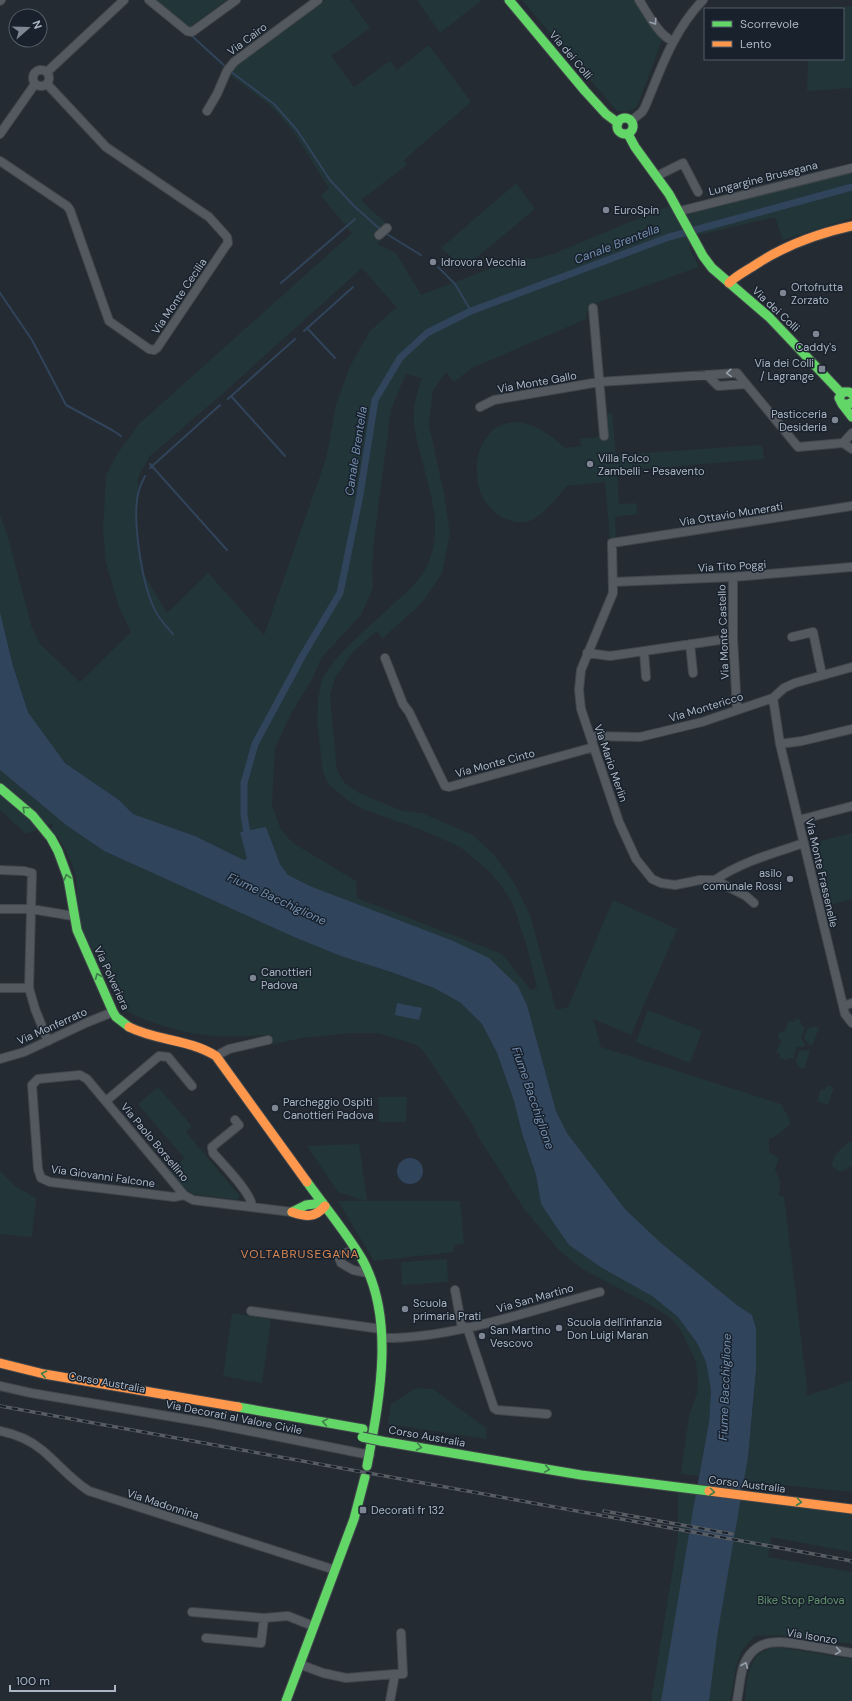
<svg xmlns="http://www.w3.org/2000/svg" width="852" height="1701" viewBox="0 0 852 1701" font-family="'DM Sans',sans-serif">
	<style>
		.green { fill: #223538; fill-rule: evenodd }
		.water { fill: #30445c }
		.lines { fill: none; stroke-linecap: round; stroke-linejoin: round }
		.stream { stroke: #30445c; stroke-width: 2 }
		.canal { stroke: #30445c; stroke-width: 7 }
		.street-casing { stroke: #41464b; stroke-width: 10 }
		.fast-casing { stroke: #41464b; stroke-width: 11 }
		.slow-casing { stroke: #41464b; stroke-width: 11 }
		.street { stroke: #545960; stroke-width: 8 }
		.fast { stroke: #63d668; stroke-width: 9 }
		.slow { stroke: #ff974d; stroke-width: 9 }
		.rail-casing { stroke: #585d64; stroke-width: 3.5 }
		.rail { stroke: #18212c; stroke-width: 2; stroke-dasharray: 6; stroke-linecap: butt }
		.fast-bridge-casing { stroke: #40474e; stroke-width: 11; stroke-linecap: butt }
		.fast-bridge { stroke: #63d668; stroke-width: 9 }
		.oneway { stroke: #96a0ac }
		.oneway2 { stroke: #3e7c4a }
		.poi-dot { fill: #7d8692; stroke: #18212c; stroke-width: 1.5 }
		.labels { text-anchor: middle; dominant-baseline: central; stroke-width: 3; stroke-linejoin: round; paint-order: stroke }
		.street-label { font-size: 11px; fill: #acb7c5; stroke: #18212c }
		.poi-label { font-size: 11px; fill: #acb7c5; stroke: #18212c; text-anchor: start }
		.park-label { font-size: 11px; fill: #63966d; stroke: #18212c }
		.water-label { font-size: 12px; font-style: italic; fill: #738eaf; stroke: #18212c }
		.neighbourhood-label { font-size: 12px; letter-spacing: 1px; fill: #d88854; stroke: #18212c }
	</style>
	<rect width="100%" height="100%" fill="#252b32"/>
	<path class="green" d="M156 0H227L190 27Z
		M325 0H350L370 28 331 56 354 87 390 61 397 70 429 45 471 102 404 160 407 165 361 200 392 229 377 244 396 253 421 295 517 258 534 259 553 254 666 207 679 208 852 172V218L783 240 775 217 694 236 689 247 699 267 594 304 587 312 586 319 472 368 454 382 446 372 433 390 429 425 444 494 450 533 442 573 422 603 382 639 377 631 353 652 335 678 330 696 337 771 345 783 359 793 403 811 422 813 473 835 496 857 514 883 530 915 556 1010 568 1007 613 900 677 929 631 1035 593 1019 601 1047 781 1104 788 1116 790 1124C784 1130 777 1136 769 1139V1152L779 1158 775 1170 780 1180 779 1195 784 1197 807 1387 806 1396 852 1381V1492L743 1481 748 1457 756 1370V1328L752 1315 737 1305 661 1243 625 1209 567 1133 556 1111 527 1005 518 986 451 940 310 886 288 875 280 864 266 827 247 859 244 860 195 836 133 814 119 800 65 763 28 712 13 666 0 612V515L7 534 32 628 41 645 80 682 131 632 119 607 106 563 103 530 106 475 118 453 139 424 352 233 321 196 329 188 294 133 277 112 270 105 230 75 239 62ZM362 268 397 308 392 311 370 331 350 366 336 405 326 459 264 635 208 573 167 613 143 573 137 532 138 477 150 456 221 395ZM406 374 422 378C417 393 412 409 414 425 422 480 456 532 416 583L349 645 335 660 322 678 318 700 317 721 323 772 329 785 349 801 365 810 419 829 460 847 491 873 502 887 513 904 527 947 537 988 531 990 502 954 357 898 356 881 293 843 281 830 272 805 275 748 292 712 311 681 322 657 361 615 373 588 372 568 375 533 391 409Z
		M417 0H482L440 33Z
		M522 0H636L662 40 637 107 629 111H617Z
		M852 6V88L807 91 808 59H843V9H816Z
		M516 183 535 209 464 268 441 248Z
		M612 413 616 455 760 445 763 448 764 459 617 471 619 504 636 503 638 514 615 517 616 539 610 540 605 482 567 486C557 498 546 512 532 520 523 524 515 523 506 519 447 494 482 369 565 448L581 446 580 439 606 436 604 414Z
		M0 770 66 825 104 851 294 937 434 988 461 1003 482 1024 497 1053 514 1101 522 1133 536 1175 541 1204 555 1225 569 1245 602 1268 652 1296 678 1317 697 1343 706 1362 711 1390 709 1422 699 1476 681 1474 689 1416 697 1393 698 1380 696 1362 680 1329 669 1317 647 1303 582 1269 559 1250 524 1209 476 1133 473 1125 425 1053 417 1045 378 1033H352L302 1038 269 1045 266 1035C226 1039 187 1036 149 1021 140 1018 130 1014 122 1007 112 996 108 977 101 964 94 950 82 935 79 920 75 906 78 891 76 878 73 861 62 842 51 829L54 823 26 834 0 810Z
		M852 833V899L828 906 813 843Z
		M648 1010 702 1031 690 1063 636 1042Z
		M797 1019 800 1020 802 1026 805 1027 801 1038 805 1044 803 1047H797L793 1059 789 1058 786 1060 780 1058V1054L776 1052 781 1041 778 1037V1034L780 1031 784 1032 789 1021 793 1022Z
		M814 1026 819 1028 812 1046 808 1044 804 1038 808 1028H812Z
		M805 1050 810 1051 804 1069 798 1067 796 1060 799 1051Z
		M827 1085 834 1087 828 1105 817 1101 821 1089 825 1090Z
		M158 1087 192 1126 186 1132 239 1195 238 1200 193 1194 187 1191 169 1172 184 1158 138 1104Z
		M378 1097H407L406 1122H379Z
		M849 1142H852V1166L840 1172 832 1166C832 1156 841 1148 849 1142Z
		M359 1144 367 1201H460L464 1244 454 1245 453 1252 374 1261 338 1201H366L338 1192 307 1146Z
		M0 1171 15 1186 36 1198 32 1237 0 1234Z
		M447 1259 448 1282 402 1285 401 1262Z
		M232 1313 271 1319 262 1383 223 1376Z
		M416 1388 433 1389 486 1428V1439L388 1424 391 1404Z
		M678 1491 852 1513V1552L771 1537 768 1557 852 1572V1644L778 1635 755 1636 742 1650 736 1667 730 1701H651L678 1538Z
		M777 1647 852 1659V1701H745C748 1677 747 1651 777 1647Z"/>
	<path class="water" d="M0 612 13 666 28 712 65 763 119 800 133 814 195 836 244 860 247 859 240 832 266 827 280 864 288 875 310 886 451 940 489 958 518 986 527 1005 556 1111 567 1133 625 1209 661 1243 737 1305 752 1315 756 1328V1370L748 1457 718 1631 709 1701H661L693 1510 709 1422 711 1390 706 1362 697 1343 678 1317 652 1296 602 1268 569 1245 555 1225 541 1204 536 1175 522 1133 514 1101 497 1053 482 1024 461 1003 434 988 391 972 341 956 294 937 104 851 66 825 0 770Z
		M397 1003 422 1008 419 1020 395 1015Z
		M397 1171a13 13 0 1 1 26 0a13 13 0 1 1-26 0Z"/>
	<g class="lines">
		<path class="stream" d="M192 36 227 68
			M230 71 274 104 297 130 330 180 354 206 381 230
			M385 233 421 255
			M438 267 455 284 471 311
			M281 283 355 219
			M0 293 32 340 66 405 112 430 121 436
			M307 328 335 358
			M304 331 353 287
			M231 396 285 456
			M228 399 295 339
			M150 464 227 550
			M150 468 220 405
			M145 476C143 481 140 485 139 490 131 517 142 581 153 606 157 617 165 625 173 634"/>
		<path class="canal" d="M248 840 244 815V783L255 744 303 655 340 593 360 495 375 400 400 358 427 333 471 311 669 237 852 187"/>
		<defs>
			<path id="street" d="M149 0 187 31 192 32 236 0
				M639 0C647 12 659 36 673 41
				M0 1 1 0
				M33 78a8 8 0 1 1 16 0a8 8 0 1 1-16 0Z
				M47 72 124 0
				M207 111 217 94 227 71 234 62 318 0
				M631 121 642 112 645 107C661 69 673 31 703 0
				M0 134 35 84
				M0 161 67 206 70 210 109 321 149 349 154 350 157 348 225 247 228 243 227 237 209 217 106 147 47 84
				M657 176 683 163 698 192
				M680 212 684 210 852 168
				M379 235 387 228
				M593 308 604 436
				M707 375 718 386 746 384
				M480 407 494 400 599 382 737 373 798 447 843 443
				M852 433 843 443 852 449
				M733 577V638L737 710
				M613 582 733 577 852 567
				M792 637 813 632 822 675
				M690 644 693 673
				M644 651 646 677
				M587 653 610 656 733 638
				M385 658 403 704 409 712 445 786 449 787 594 747
				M773 698 780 744 845 1014 852 1023
				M590 736 640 737 702 722 773 698 784 688 795 683 852 667
				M780 744 802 741 852 729
				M799 820 852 806
				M0 870 24 871 32 873 29 988 35 1009 48 1041
				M715 880C741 862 774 853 804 843
				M754 903 746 896 715 880H700L675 885 661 883 652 879 636 859 619 822 581 709 579 690 581 670 613 593 612 543 852 506
				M0 909H31L73 916
				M0 988H29
				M843 1006 852 1003
				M216 1056 229 1049 268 1040
				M0 1059 24 1052 88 1022 113 1012
				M106 1101 159 1056 168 1057 192 1086
				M235 1120 239 1125 212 1147 213 1153C222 1163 253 1195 252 1207
				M184 1195 87 1079 80 1075 38 1079 32 1085 38 1169 41 1178 50 1182 174 1197 184 1195 193 1200 292 1212
				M355 1250 342 1254 339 1258 341 1263 353 1270 368 1273
				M455 1290 462 1328
				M251 1311 381 1329
				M467 1327 494 1408 497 1410 547 1414
				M382 1338C452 1339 532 1310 600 1292
				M0 1386 31 1393 209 1423 370 1455
				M0 1431C15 1434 31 1441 42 1450 59 1464 70 1479 89 1491L335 1570
				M192 1612 264 1618 288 1616 313 1626
				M206 1638 261 1643 264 1618
				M299 1664 323 1673 346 1678 395 1674 390 1701
				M395 1674H403L401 1633
				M737 1701C739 1690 740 1678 743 1667 755 1635 783 1641 809 1646 823 1648 838 1651 852 1653"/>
			<path id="fast" d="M509 0 585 91 606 114 618 123
				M617 126a8 8 0 1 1 16 0a8 8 0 1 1-16 0Z
				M628 134 635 147 669 194 703 256 712 268 769 317 841 393
				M852 394 849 392H843L839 398 842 404H849L852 402
				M842 404 852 417
				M0 788 33 816 51 838 58 851 68 878 77 930 113 1012 116 1017 129 1027
				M307 1182C325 1207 346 1232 362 1259 396 1320 379 1401 367 1466
				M292 1212 306 1205 323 1203
				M238 1407 363 1429
				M381 1441 581 1475 709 1491
				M286 1701 354 1519 365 1477"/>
			<path id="slow" d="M729 283C736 276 744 272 752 267 783 246 815 234 852 226
				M129 1027C157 1041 189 1039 216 1056L307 1182
				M292 1212C306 1217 315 1218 325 1206
				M0 1363 44 1374 238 1407
				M709 1491 852 1509"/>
		</defs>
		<use href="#street" class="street-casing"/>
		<use href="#fast" class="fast-casing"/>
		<use href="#slow" class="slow-casing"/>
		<use href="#street" class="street"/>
		<use href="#fast" class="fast"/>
		<use href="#slow" class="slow"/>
		<defs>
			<path id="rail" d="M0 1406 852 1561
				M604 1511 732 1534"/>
		</defs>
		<use href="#rail" class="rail-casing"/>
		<use href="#rail" class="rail"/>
		<defs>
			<path id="fast-bridge" d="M362 1437 381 1441"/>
		</defs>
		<use href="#fast-bridge" class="fast-bridge-casing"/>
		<use href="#fast-bridge" class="fast-bridge"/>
	</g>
	<defs><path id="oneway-chevron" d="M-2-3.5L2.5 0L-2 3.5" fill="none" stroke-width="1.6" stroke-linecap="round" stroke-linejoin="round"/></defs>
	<g class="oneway">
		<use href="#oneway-chevron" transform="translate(654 22) rotate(56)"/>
		<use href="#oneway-chevron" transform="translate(729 373) rotate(176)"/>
		<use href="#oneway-chevron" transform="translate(838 1651) rotate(8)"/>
		<use href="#oneway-chevron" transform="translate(745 1665) rotate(-68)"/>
	</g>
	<g class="oneway2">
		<use href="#oneway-chevron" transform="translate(25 809) rotate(-137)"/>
		<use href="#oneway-chevron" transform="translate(67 877) rotate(-106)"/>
		<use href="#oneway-chevron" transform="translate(98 976) rotate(-113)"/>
		<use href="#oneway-chevron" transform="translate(44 1374) rotate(-168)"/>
		<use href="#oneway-chevron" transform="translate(325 1422) rotate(-170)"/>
		<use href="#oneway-chevron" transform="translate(419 1447) rotate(10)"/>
		<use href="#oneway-chevron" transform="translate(547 1469) rotate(10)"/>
		<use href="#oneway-chevron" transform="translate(712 1492) rotate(7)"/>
		<use href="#oneway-chevron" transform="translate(799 1502) rotate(7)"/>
	</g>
	<g class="poi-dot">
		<circle cx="606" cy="210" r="4"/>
		<circle cx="433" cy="262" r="4"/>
		<circle cx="783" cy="293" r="4"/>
		<circle cx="816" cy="334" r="4"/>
		<rect x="818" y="365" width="8" height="8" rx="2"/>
		<circle cx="835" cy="420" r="4"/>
		<circle cx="590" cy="464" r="4"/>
		<circle cx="790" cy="879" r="4"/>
		<circle cx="253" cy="978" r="4"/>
		<circle cx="275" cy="1108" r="4"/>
		<circle cx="405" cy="1309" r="4"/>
		<circle cx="559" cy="1328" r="4"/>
		<circle cx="482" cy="1336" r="4"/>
		<rect x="359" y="1506" width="8" height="8" rx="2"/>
	</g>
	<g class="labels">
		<g class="street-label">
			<text transform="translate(247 39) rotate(-37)">Via Cairo</text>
			<text transform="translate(571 55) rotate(50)">Via dei Colli</text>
			<text transform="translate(763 178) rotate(-14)">Lungargine Brusegana</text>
			<text transform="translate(179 296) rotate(-56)">Via Monte Cecilia</text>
			<text transform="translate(776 309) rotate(43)">Via dei Colli</text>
			<text transform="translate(537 382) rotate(-10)">Via Monte Gallo</text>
			<text transform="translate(731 514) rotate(-9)">Via Ottavio Munerati</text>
			<text transform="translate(732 566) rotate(-3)">Via Tito Poggi</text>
			<text transform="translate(723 632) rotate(-92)">Via Monte Castello</text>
			<text transform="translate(706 707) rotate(-17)">Via Montericco</text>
			<text transform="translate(495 763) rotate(-15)">Via Monte Cinto</text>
			<text transform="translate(611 763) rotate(71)">Via Mario Merlin</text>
			<text transform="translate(822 873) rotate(77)">Via Monte Frassenelle</text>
			<text transform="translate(112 978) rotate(65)">Via Polveriera</text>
			<text transform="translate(52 1026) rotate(-24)">Via Monferrato</text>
			<text transform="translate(155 1142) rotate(50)">Via Paolo Borsellino</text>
			<text transform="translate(103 1176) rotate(8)">Via Giovanni Falcone</text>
			<text transform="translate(535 1298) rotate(-16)">Via San Martino</text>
			<text transform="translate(107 1382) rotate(10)">Corso Australia</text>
			<text transform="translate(234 1417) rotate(11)">Via Decorati al Valore Civile</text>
			<text transform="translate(427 1436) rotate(10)">Corso Australia</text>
			<text transform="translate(747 1484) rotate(7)">Corso Australia</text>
			<text transform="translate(163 1504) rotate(18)">Via Madonnina</text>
			<text transform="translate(812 1636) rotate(9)">Via Isonzo</text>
		</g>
		<g class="poi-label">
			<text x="614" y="210">EuroSpin</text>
			<text x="441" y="262">Idrovora Vecchia</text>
			<text x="791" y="287">Ortofrutta<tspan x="791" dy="13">Zorzato</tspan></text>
			<text x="816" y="347" text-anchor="middle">Caddy's</text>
			<text x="814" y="363" text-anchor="end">Via dei Colli<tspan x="814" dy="13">/ Lagrange</tspan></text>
			<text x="827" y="414" text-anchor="end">Pasticceria<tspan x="827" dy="13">Desideria</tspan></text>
			<text x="598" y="458">Villa Folco<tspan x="598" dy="13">Zambelli - Pesavento</tspan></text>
			<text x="782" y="873" text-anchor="end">asilo<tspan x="782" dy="13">comunale Rossi</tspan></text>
			<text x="261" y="972">Canottieri<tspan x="261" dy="13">Padova</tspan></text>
			<text x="283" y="1102">Parcheggio Ospiti<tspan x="283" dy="13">Canottieri Padova</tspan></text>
			<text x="413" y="1303">Scuola<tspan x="413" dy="13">primaria Prati</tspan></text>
			<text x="567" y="1322">Scuola dell'infanzia<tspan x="567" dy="13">Don Luigi Maran</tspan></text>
			<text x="490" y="1330">San Martino<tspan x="490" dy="13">Vescovo</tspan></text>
			<text x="371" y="1510">Decorati fr 132</text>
		</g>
		<g class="park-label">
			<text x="801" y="1600">Bike Stop Padova</text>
		</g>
		<g class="water-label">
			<text transform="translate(617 244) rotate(-21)">Canale Brentella</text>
			<text transform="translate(356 451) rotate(-81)">Canale Brentella</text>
			<text transform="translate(277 899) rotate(25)">Fiume Bacchiglione</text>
			<text transform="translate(533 1098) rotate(71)">Fiume Bacchiglione</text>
			<text transform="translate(725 1387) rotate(-88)">Fiume Bacchiglione</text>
		</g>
		<g class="neighbourhood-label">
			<text x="300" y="1254">VOLTABRUSEGANA</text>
		</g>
	</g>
	<rect x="704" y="8" width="140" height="52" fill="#18212c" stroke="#535d69"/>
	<rect x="712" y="21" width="20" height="6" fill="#63d668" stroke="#535d69"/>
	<text x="740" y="28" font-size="12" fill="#acb7c5">Scorrevole</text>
	<rect x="712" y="41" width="20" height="6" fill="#ff974d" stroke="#535d69"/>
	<text x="740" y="48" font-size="12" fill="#acb7c5">Lento</text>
	<g transform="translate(28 28) rotate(70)"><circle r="19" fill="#18212c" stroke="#535d69"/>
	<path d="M0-3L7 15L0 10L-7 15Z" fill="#7d8692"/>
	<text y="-6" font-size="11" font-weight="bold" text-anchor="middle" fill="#acb7c5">N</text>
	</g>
	<path d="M10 1685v6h105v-6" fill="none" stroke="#acb7c5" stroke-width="2"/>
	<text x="16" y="1685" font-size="12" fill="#acb7c5" stroke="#18212c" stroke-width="3" paint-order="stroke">100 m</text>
</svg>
